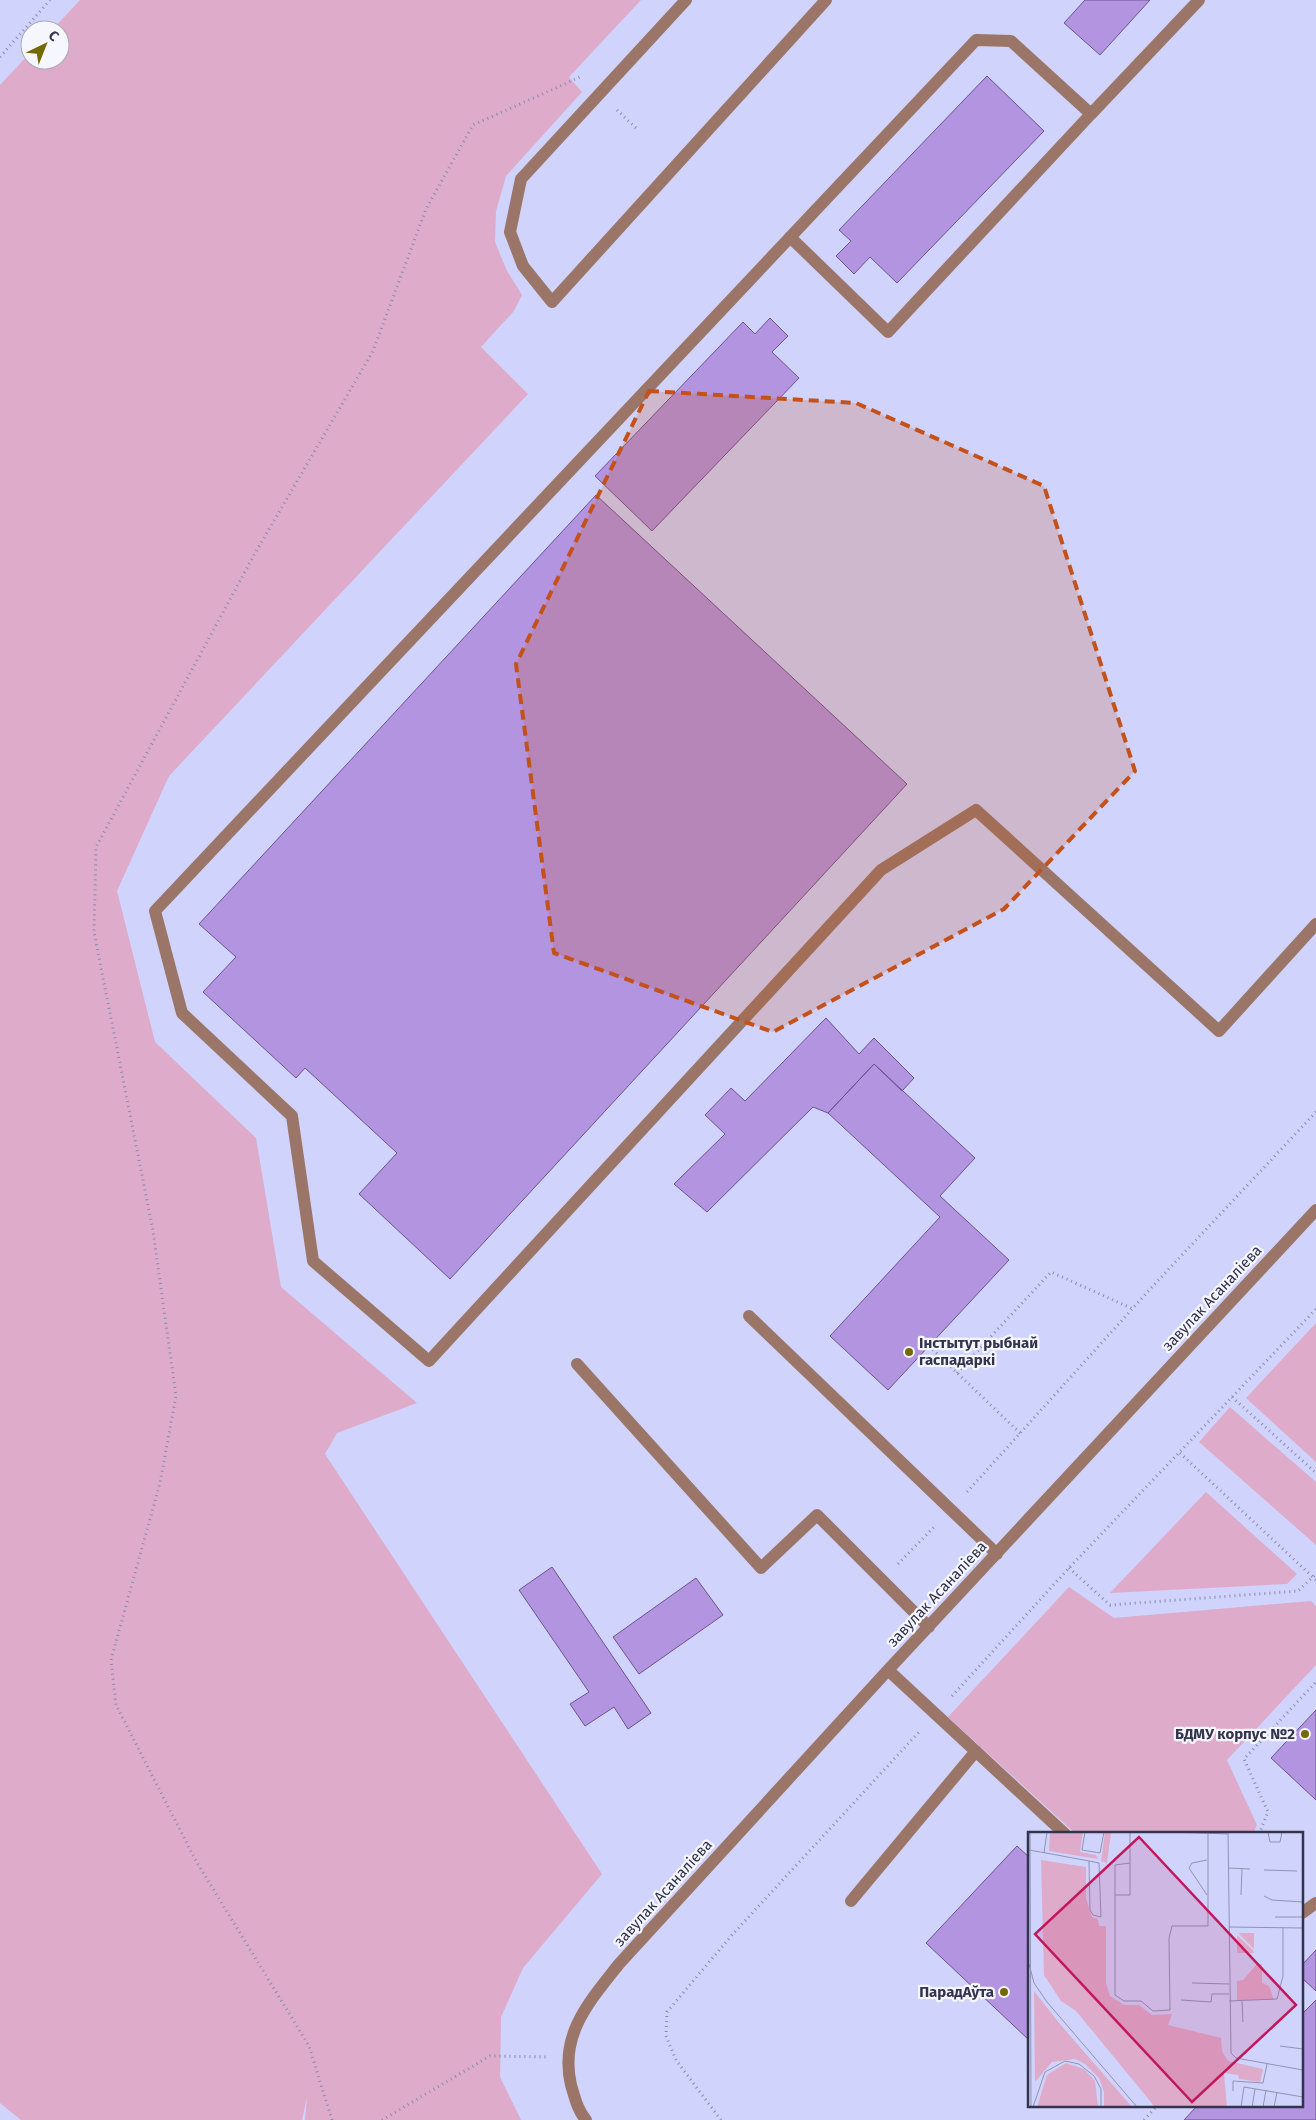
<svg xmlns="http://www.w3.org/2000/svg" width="1316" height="2120" viewBox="0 0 1316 2120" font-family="'Fira Sans',sans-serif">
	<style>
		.green { fill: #dfabca }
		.building { fill: #b394e1; stroke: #6c548d }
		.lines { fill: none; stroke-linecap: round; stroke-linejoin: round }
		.path { stroke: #898cad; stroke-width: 3; stroke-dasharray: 1 4; stroke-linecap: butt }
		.minor { stroke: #9b7668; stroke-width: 12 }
		.marked { fill: #c45119; fill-opacity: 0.2; stroke: #c45119; stroke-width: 4; stroke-dasharray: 10 6; stroke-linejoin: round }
		.poi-dot { fill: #746900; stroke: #f6f7fe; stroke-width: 2 }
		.labels { text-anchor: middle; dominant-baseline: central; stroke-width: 4.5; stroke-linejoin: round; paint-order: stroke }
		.street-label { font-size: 15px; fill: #32334d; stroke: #f6f7fe }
		.poi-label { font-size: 15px; font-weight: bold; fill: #32334d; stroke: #f6f7fe; text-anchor: end }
		.inset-road { fill: none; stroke: #9193b5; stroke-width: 1 }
		.view { fill: #c2185b; fill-opacity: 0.15; stroke: #c2185b; stroke-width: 2.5 }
		.inset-edge { fill: none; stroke: #32334d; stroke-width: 2.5 }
	</style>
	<rect width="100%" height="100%" fill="#d0d3fb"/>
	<path class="green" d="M80 0H641L569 77 582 92 506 176 496 211 495 242 507 271 522 295 514 311 481 347 528 394 169 776 117 891 155 1042 256 1138 281 1287 417 1403 337 1433 325 1454 602 1874 523 1968 501 2017 500 2077 521 2120H305L307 2097 302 2120H21L0 2103V85L30 53V60H60V30H52Z
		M1316 1323V1462L1246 1398Z
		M1230 1407 1316 1482V1545L1199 1442Z
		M1206 1492 1297 1574 1287 1584 1110 1593Z
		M1069 1587 1114 1618 1311 1601 1316 1606V1665L1227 1760 1257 1825 1253 1834H1076L948 1717Z"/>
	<path class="building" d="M1085 0H1150L1100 55 1064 23Z
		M987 76 1044 131 897 283 870 257 854 274 836 256 851 241 839 230Z
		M770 318 788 336 772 352 799 378 652 531 595 476 743 322 755 334Z
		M596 495 907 784 450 1279 359 1194 397 1153 305 1068 296 1078 203 992 236 957 199 924Z
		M826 1018 859 1054 874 1038 914 1078 902 1091 874 1064 828 1113 813 1107 707 1212 674 1184 725 1134 705 1115 731 1088 745 1101Z
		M874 1064 975 1158 940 1196 1009 1260 888 1390 830 1336 940 1217 828 1113Z
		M552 1567 651 1713 628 1729 614 1707 585 1726 570 1704 589 1692 519 1590Z
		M696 1578 723 1615 639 1674 613 1637Z
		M1316 1710V1800L1271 1758Z
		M1017 1846 1030 1858V2041L926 1943Z
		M1316 1950V1991L1302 1978V1965Z
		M1316 2000V2120H1184L1197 2106H1302V2014Z"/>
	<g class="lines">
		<path class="path" d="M0 57 50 0
			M617 110 636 128
			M929 1346 1021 1434
			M957 1373 1051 1272 1133 1309
			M1232 1397 1316 1473
			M1180 1453 1316 1580
			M967 1492 1152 1287 1316 1112
			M898 1564 934 1527
			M1069 1568 1110 1605 1298 1591 1316 1574
			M952 1696 1069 1568 1316 1309
			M1259 1834 1268 1812 1244 1759 1316 1682
			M332 2120 309 2046 196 1861 116 1705 111 1660 160 1483 176 1396 153 1231 94 932 96 847 254 555 373 351 426 209 473 125 580 77
			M382 2120 490 2056 547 2057
			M721 2120 676 2060 666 2036 667 2012 732 1935 919 1732
			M1144 2120 1157 2106"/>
		<path class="minor" d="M686 0 521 179 510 232 523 266 552 302 826 0
			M1091 114 1199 0
			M790 237 888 332 1091 114 1011 41 976 40 155 911 182 1013 292 1116 313 1261 429 1361 881 870 976 810 1219 1031 1316 924
			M749 1316 997 1554
			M577 1364 761 1568 817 1515 929 1627
			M888 1670 1065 1834
			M851 1901 976 1751
			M1302 1913 1316 1903
			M586 2120C577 2109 575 2098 571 2085 559 2034 590 2001 619 1964L888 1670 1316 1210"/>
	</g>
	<path class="marked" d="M649 391 856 403 1044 486 1135 771 1004 909 773 1032 554 953 516 664Z"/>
	<g class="poi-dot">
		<circle cx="909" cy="1352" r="5"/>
		<circle cx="1305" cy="1734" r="5"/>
		<circle cx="1004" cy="1992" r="5"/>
	</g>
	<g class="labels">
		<g class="street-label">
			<text transform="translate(1212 1298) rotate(-47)">завулак Асаналіева</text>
			<text transform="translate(937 1594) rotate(-47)">завулак Асаналіева</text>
			<text transform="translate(663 1893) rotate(-48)">завулак Асаналіева</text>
		</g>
		<g class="poi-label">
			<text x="919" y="1343" text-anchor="start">Інстытут рыбнай<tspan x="919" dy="17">гаспадаркі</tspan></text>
			<text x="1295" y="1734">БДМУ корпус №2</text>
			<text x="994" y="1992">ПарадАўта</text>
		</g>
	</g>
	<g transform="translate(1028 1832)">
		<rect width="275" height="275" fill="#d0d3fb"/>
		<path d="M22 0H55L52 20 68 23 70 27 21 19ZM77 0H83L79 31 73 29ZM13 28 58 35V66L64 85 70 87 71 94H78V151L82 164 96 173H111L124 183 144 182 140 193 193 206 194 219 200 229 235 237 232 250 211 247 210 243 196 241 199 275H127L48 179 33 169 16 143ZM210 101H226V117ZM209 103 225 118 226 121H209ZM229 132H234V151L241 154 246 168H209V149L215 148ZM6 159 31 191 104 275H76V260L71 246 57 232 47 227 24 230 7 250ZM38 231 56 237 67 249 70 275H9L19 243Z" fill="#dfabca"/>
		<path class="inset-road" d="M2 0 3 275M57 0 54 18 72 21 76 0M146 0 200 2M200 0 203 221 208 226 275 238M240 0 242 10H252L254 0M1 18 18 21 61 29 71 31 73 85 65 83 62 78 61 29M16 21 19 0M102 31V0M200 36 222 37M236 38 269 39M87 63H102V31L87 33V163L96 169H113L125 179 142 178 141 106 144 94H180V0M179 63 161 36 164 31 179 28M213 63 214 36M236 64 244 68 275 70M247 85H275M201 95 275 96M1 132 6 151 19 170 109 275M164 151 201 152M153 168 183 170 184 162H201M201 169 249 167 255 144V96M214 169 215 190M252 214 275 217M205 259V249L235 251 239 232M5 275 17 240 37 229 51 232 66 244 73 257V275M213 275 216 255 275 265M224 275 227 257M235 275 238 258M246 275 249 260"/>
		<path class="view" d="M111 5 268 173 164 270 7 102Z"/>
		<rect width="275" height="275" class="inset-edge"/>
	</g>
	<g transform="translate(45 45) rotate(43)"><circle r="24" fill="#f6f7fe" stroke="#a8a9b7"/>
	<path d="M0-4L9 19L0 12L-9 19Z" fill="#746900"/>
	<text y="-8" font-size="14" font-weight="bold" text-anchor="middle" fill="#32334d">С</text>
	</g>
</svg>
